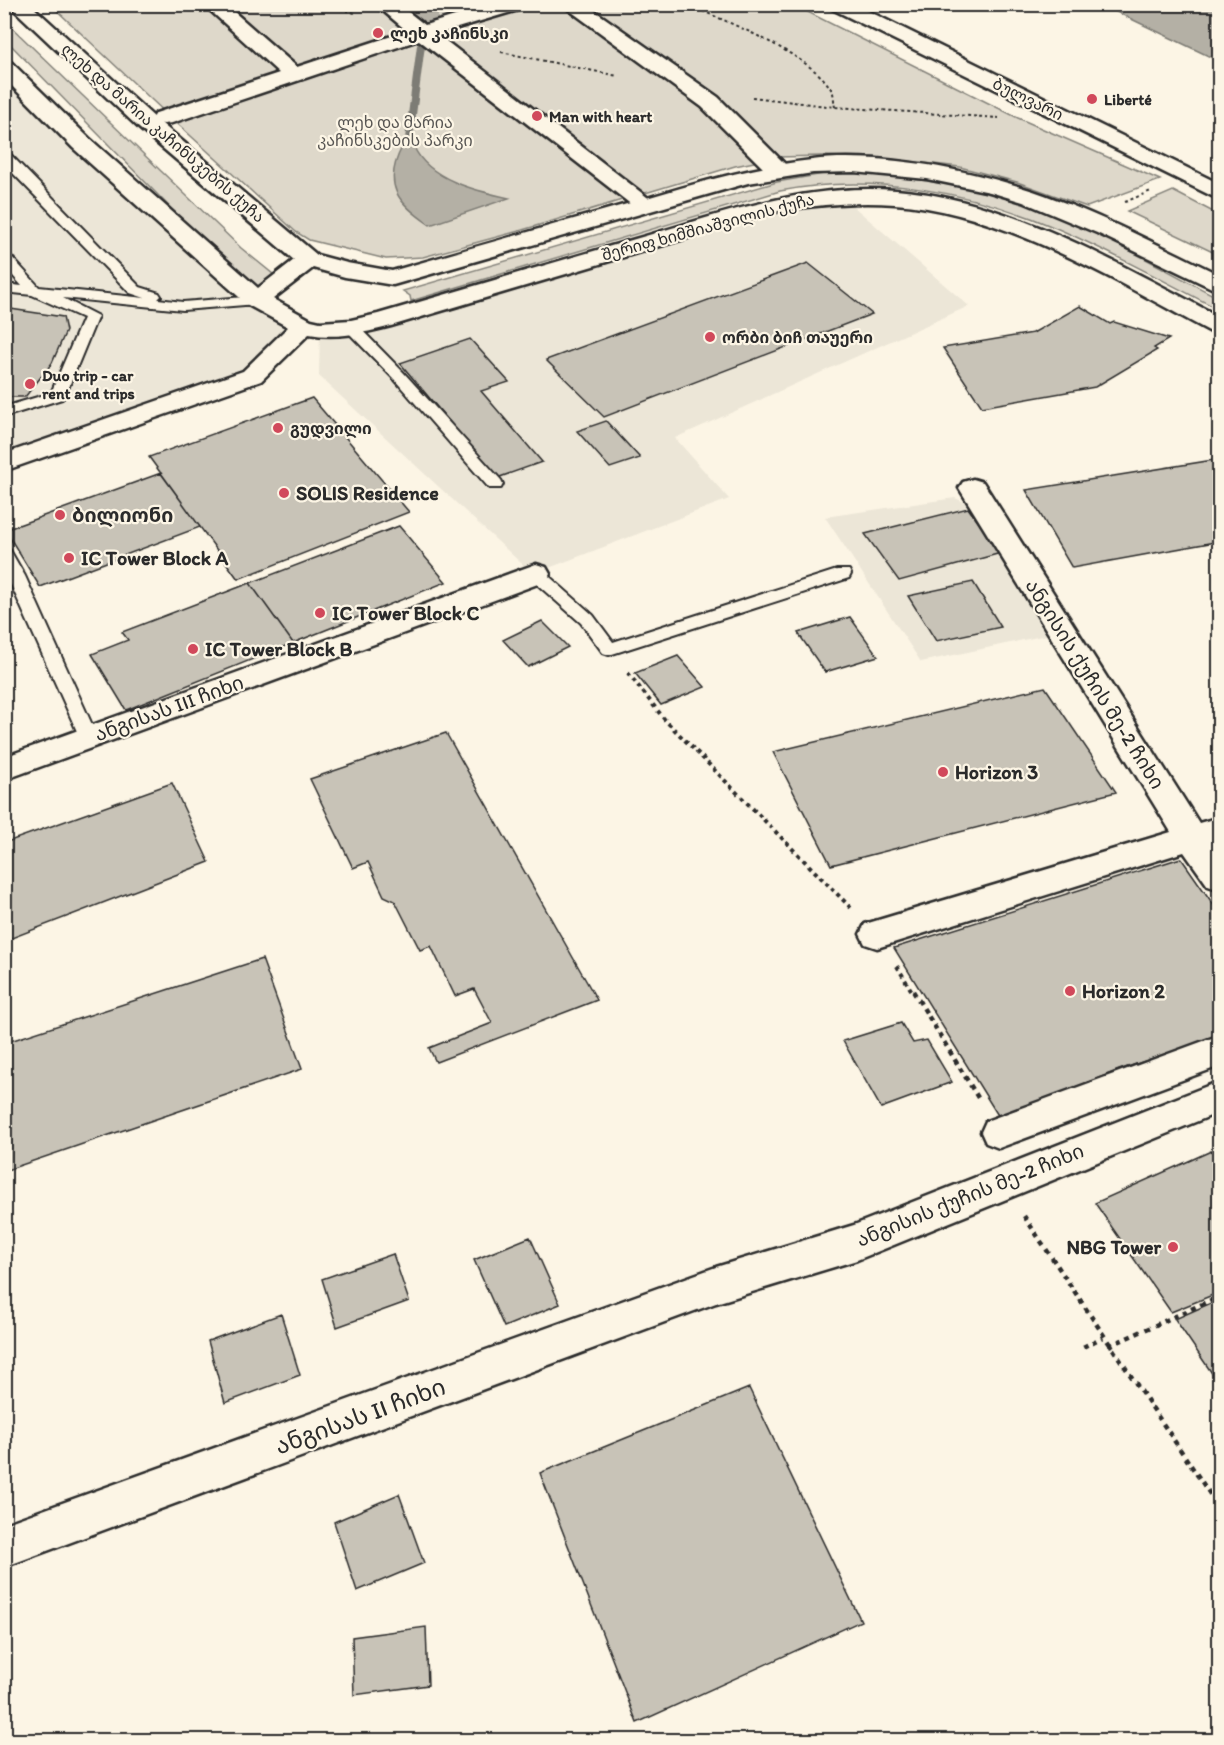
<svg xmlns="http://www.w3.org/2000/svg" width="1224" height="1745" viewBox="0 0 1224 1745" font-family="Itim,'Noto Sans Georgian',sans-serif">
	<style>
		.built { fill: #ece6d7 }
		.green { fill: #ded8ca; stroke: #84827a; stroke-width: 1.5 }
		.water { fill: #b4b0a5; stroke: #7d7b74; stroke-width: 1.5 }
		.lines { fill: none; stroke-linecap: round; stroke-linejoin: round }
		.stream { fill: #7d7b74; fill-rule: evenodd }
		.canal { fill: #b4b0a5; fill-rule: evenodd }
		.building { fill: #c8c3b7; stroke: #2b2b2b; stroke-width: 1.5 }
		.lane-casing { stroke: #2b2b2b; stroke-width: 4 }
		.street-casing { stroke: #2b2b2b; stroke-width: 5 }
		.secondary-casing { stroke: #2b2b2b; stroke-width: 5 }
		.path-far2 { stroke: #2b2b2b; stroke-width: 2; stroke-dasharray: 3 3; stroke-linecap: butt }
		.path-far1 { stroke: #2b2b2b; stroke-width: 4; stroke-dasharray: 4 4; stroke-linecap: butt }
		.path { stroke: #2b2b2b; stroke-width: 4.5; stroke-dasharray: 5 5; stroke-linecap: butt }
		.lane { fill: #fcf5e5; fill-rule: evenodd }
		.street { fill: #fcf5e5; fill-rule: evenodd }
		.secondary { fill: #fcf5e5; fill-rule: evenodd }
		.poi-dot { fill: #d1495b; stroke: #fcf5e5; stroke-width: 2 }
		.labels { text-anchor: middle; dominant-baseline: central; stroke-width: 4.5; stroke-linejoin: round; paint-order: stroke }
		.far-poi-label { font-size: 16px; font-weight: bold; fill: #2b2b2b; stroke: #fcf5e5; text-anchor: start }
		.far-street-label { font-size: 16px; fill: #2b2b2b; stroke: #fcf5e5 }
		.far-park-label { font-size: 16px; fill: #585653; stroke: #fcf5e5 }
		.poi-label { font-size: 20px; font-weight: bold; fill: #2b2b2b; stroke: #fcf5e5; text-anchor: start }
		.street-label { font-size: 20px; fill: #2b2b2b; stroke: #fcf5e5 }
		.near-street-label { font-size: 24px; fill: #2b2b2b; stroke: #fcf5e5 }
	</style>
	<rect width="100%" height="100%" fill="#fcf5e5"/>
	<filter id="ink" filterUnits="userSpaceOnUse"><feTurbulence type="fractalNoise" baseFrequency=".0167" numOctaves="2"/><feDisplacementMap in="SourceGraphic" scale="12" xChannelSelector="R" yChannelSelector="G"/><feConvolveMatrix kernelMatrix="1 2 1 2 8 2 1 2 1" color-interpolation-filters="sRGB"/></filter>
	<g filter="url(#ink)">
		<path class="built" d="M4 66 81 143 304 326 252 376 4 463Z
			M839 194 969 306 675 438 729 499 533 574 319 376 320 329 340 328Z
			M955 498 976 507 1056 633 921 662 825 517Z"/>
		<path class="green" d="M51 5H794L1018 118 1160 180 1087 207 1017 182 960 167 872 157 821 156 778 157 735 166 519 231 423 257 386 259 309 240 296 232 169 116Z
			M4 20 241 248 279 279 254 293 5 39Z
			M835 172C908 176 980 186 1049 212 1107 236 1163 269 1219 298L1220 310C1165 282 1112 252 1056 228 970 191 871 173 780 191L411 301 410 296 403 291 777 182Z
			M1173 191 1219 215V255L1127 211Z"/>
		<path class="water" d="M1102 5H1219V61Z
			M408 146 414 147C429 180 477 191 509 198L430 225C398 203 382 186 402 147Z"/>
		<g class="lines">
			<path class="stream" d="M421 42 425 45 412 146 408 149 404 146 417 45Z"/>
			<path class="canal" d="M410 4H438V19L434 25 424 27 414 25 410 19Z"/>
		</g>
		<path class="building" d="M808 263 872 314 604 417 546 360Z
			M1080 306 1110 324 1114 322 1169 339 1154 348 1157 350 1095 387 982 407 943 348 1033 333Z
			M4 308 63 317 66 331 52 363 25 397H4Z
			M4 308 63 317 66 331 52 363 25 397H4Z
			M470 339 509 382 481 391 542 462 497 478 400 363Z
			M312 398 409 512 238 579 149 457Z
			M606 421 640 458 610 468 577 431Z
			M1220 459V541L1072 568 1026 490Z
			M161 473 200 527 40 587 5 530Z
			M968 508 1001 553 899 581 865 534Z
			M399 526 446 582 293 643 250 583Z
			M973 582 1001 627 936 641 908 596Z
			M250 583 293 643 126 710 92 654 128 640 122 632Z
			M850 617 878 656 825 672 798 633Z
			M542 621 568 647 528 667 503 640Z
			M678 656 705 687 661 705 635 673Z
			M1045 687 1116 792 831 865 773 752Z
			M446 733 597 1000 436 1062 429 1048 492 1023 474 989 455 996 431 946 420 950 395 901 384 896 368 862 353 868 310 779Z
			M172 783 209 862 4 941V843Z
			M1181 858 1220 914V1035L1119 1070 999 1117 894 948Z
			M262 959 302 1069 4 1171V1043Z
			M901 1023 913 1043 927 1040 952 1082 881 1108 843 1041Z
			M1220 1147V1292L1171 1312 1095 1203Z
			M530 1237 560 1304 504 1327 474 1260Z
			M393 1254 409 1301 337 1327 322 1279Z
			M1220 1299V1385L1175 1319Z
			M281 1314 300 1375 225 1403 208 1341Z
			M749 1388 861 1621 637 1723 540 1473Z
			M399 1494 424 1563 357 1591 334 1522Z
			M426 1627 428 1685 354 1695 352 1637Z"/>
		<g class="lines">
			<defs>
				<path id="lane" d="M4 152 9 153 140 287 159 293 161 296 158 299 183 302 257 296 264 300 257 304 183 310 63 298 98 316 65 396 62 399 4 417V407L51 393 83 318 32 295 4 292V284L22 286 4 266V253L9 254 39 287 145 298 130 293 4 164Z
					M351 323 356 324 404 373 501 480 503 484 501 488H489L394 379 346 330 344 327Z
					M4 549 10 550 25 576 98 738 95 743 89 745 83 743 80 738 4 569Z
					M536 568 542 570 593 615 613 642 837 570H849L851 574 849 578 609 655 603 653 581 623 530 578 528 574 530 570Z"/>
				<path id="street" d="M203 4H225L297 67 407 31 375 4H398L425 25 495 4H528L525 8 437 34 656 204 653 209 645 211 637 209 419 40 172 123 164 124 156 123 153 118 156 113 279 73Z
					M561 4H585L718 97 786 165 789 170 786 175 778 177 770 175 702 107Z
					M827 4H854L1220 184V200L830 8Z
					M973 479 983 482 1199 823 1220 817V841L1214 843 1220 851V890L1208 886 1184 852 877 948 865 944 860 934 865 924 1171 832 959 488 963 482Z
					M536 564 546 567 550 574 546 581 4 780V757Z
					M1220 1035V1066L999 1148 986 1143 981 1132 986 1121Z
					M1220 1081V1112L857 1260 716 1303 4 1567V1524L716 1267 854 1225Z"/>
				<path id="secondary" d="M8 4H30L155 118 317 255 347 263 392 271C471 248 549 226 627 204 688 186 748 167 812 160 869 153 949 166 1004 182 1080 203 1149 241 1220 275V292L1097 233 1023 202 990 192 927 179 854 172 813 173 748 183 393 285 345 277 313 268 273 299 311 320 320 322 351 320 378 314C464 289 549 264 635 239 722 214 804 183 896 190 1010 199 1120 265 1220 317V334L1211 332C1119 283 1002 211 895 204 856 201 820 205 782 210L391 326C365 333 336 339 309 334L261 381 4 471V454L243 371 288 327 248 305 73 148 4 78V60L11 62 89 138 258 288 294 260 139 128Z"/>
			</defs>
			<use href="#lane" class="lane-casing"/>
			<use href="#street" class="street-casing"/>
			<use href="#secondary" class="secondary-casing"/>
			<path class="path-far2" d="M323 4 355 13
				M686 4C721 19 818 57 833 93 834 97 834 103 835 107
				M501 52 618 76
				M752 97 835 107 999 118
				M1125 202 1151 191"/>
			<path class="path-far1" d="M628 673 665 720 852 909
				M897 966 913 993"/>
			<path class="path" d="M913 991 980 1101
				M1024 1216 1220 1509
				M1109 1346 1220 1296
				M1083 1347 1103 1337"/>
			<use href="#lane" class="lane"/>
			<use href="#street" class="street"/>
			<use href="#secondary" class="secondary"/>
		</g>
	</g>
	<g class="poi-dot">
		<circle cx="378" cy="33" r="6"/>
		<circle cx="1092" cy="99" r="6"/>
		<circle cx="537" cy="116" r="6"/>
		<circle cx="710" cy="337" r="6"/>
		<circle cx="30" cy="384" r="6"/>
		<circle cx="278" cy="428" r="6"/>
		<circle cx="284" cy="493" r="6"/>
		<circle cx="60" cy="515" r="6"/>
		<circle cx="69" cy="558" r="6"/>
		<circle cx="320" cy="613" r="6"/>
		<circle cx="193" cy="649" r="6"/>
		<circle cx="943" cy="772" r="6"/>
		<circle cx="1070" cy="991" r="6"/>
		<circle cx="1173" cy="1247" r="6"/>
	</g>
	<g class="labels">
		<g class="far-poi-label">
			<text x="390" y="33">ლეხ კაჩინსკი</text>
			<text x="1104" y="99">Liberté</text>
			<text x="549" y="116">Man with heart</text>
			<text x="722" y="337">ორბი ბიჩ თაუერი</text>
			<text x="42" y="375">Duo trip - car<tspan x="42" dy="18">rent and trips</tspan></text>
			<text x="290" y="428">გუდვილი</text>
		</g>
		<g class="far-street-label">
			<text transform="translate(1028 99) rotate(26)">ბულვარი</text>
			<text transform="translate(163 133) rotate(41)">ლეხ და მარია კაჩინსკების ქუჩა</text>
			<text transform="translate(708 227) rotate(-15)">შერიფ ხიმშიაშვილის ქუჩა</text>
		</g>
		<g class="far-park-label">
			<text x="395" y="122">ლეხ და მარია<tspan x="395" dy="18">კაჩინსკების პარკი</tspan></text>
		</g>
		<g class="poi-label">
			<text x="296" y="493">SOLIS Residence</text>
			<text x="72" y="515">ბილიონი</text>
			<text x="81" y="558">IC Tower Block A</text>
			<text x="332" y="613">IC Tower Block C</text>
			<text x="205" y="649">IC Tower Block B</text>
			<text x="955" y="772">Horizon 3</text>
			<text x="1082" y="991">Horizon 2</text>
			<text x="1161" y="1247" text-anchor="end">NBG Tower</text>
		</g>
		<g class="street-label">
			<text transform="translate(1095 684) rotate(58)">ანგისის ქუჩის მე-2 ჩიხი</text>
			<text transform="translate(169 708) rotate(-20)">ანგისას III ჩიხი</text>
			<text transform="translate(970 1195) rotate(-22)">ანგისის ქუჩის მე-2 ჩიხი</text>
		</g>
		<g class="near-street-label">
			<text transform="translate(360 1416) rotate(-20)">ანგისას II ჩიხი</text>
		</g>
	</g>
	<rect width="1224" height="1745" fill="none" stroke="#fcf5e5" stroke-width="24"/>
	<rect x="12" y="12" width="1200" height="1721" fill="none" stroke="#2b2b2b" stroke-width="2" filter="url(#ink)"/>
</svg>
